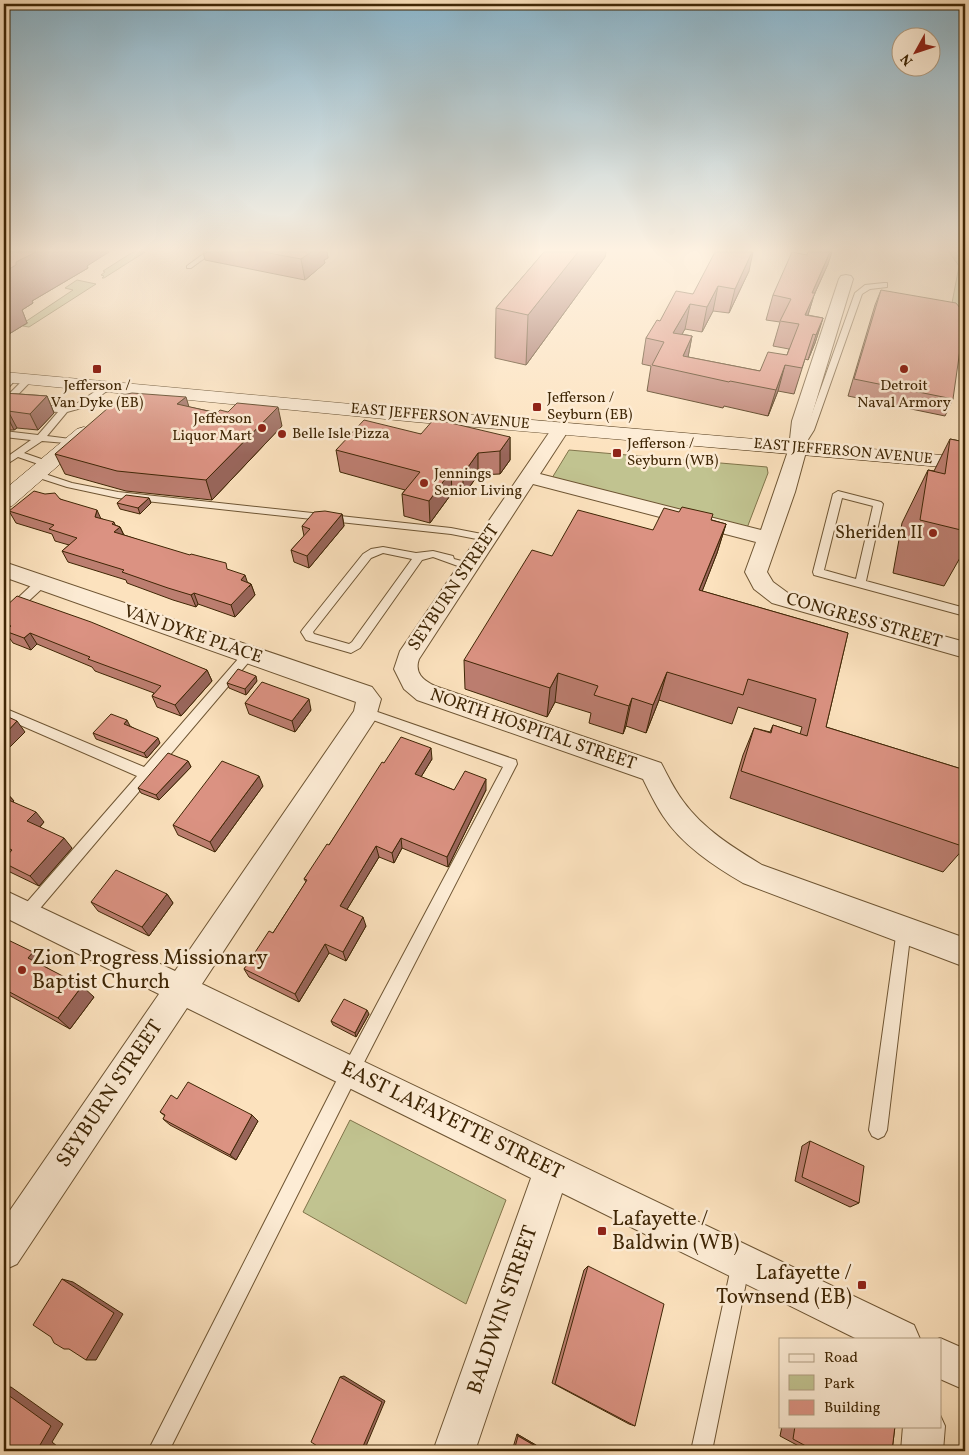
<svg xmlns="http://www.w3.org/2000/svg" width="969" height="1455" viewBox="0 0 969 1455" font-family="Vollkorn,serif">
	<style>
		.green { fill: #c1c390; stroke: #80744a }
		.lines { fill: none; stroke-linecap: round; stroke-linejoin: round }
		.service-casing { stroke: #6e5533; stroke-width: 2 }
		.minor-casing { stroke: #6e5533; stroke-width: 2 }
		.secondary-casing { stroke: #3f2605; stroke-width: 1 }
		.service { fill: #fdecd5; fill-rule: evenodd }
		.minor { fill: #fdecd5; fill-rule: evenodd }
		.secondary { fill: #fdecd5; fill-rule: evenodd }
		.wall { fill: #bc7e70; stroke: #3f2605 }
		.shaded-wall { fill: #99665b; stroke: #3f2605 }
		.building { fill: #db9282; stroke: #3f2605 }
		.poi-dot { fill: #8f2418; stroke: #fdecd5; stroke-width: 2 }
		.labels { text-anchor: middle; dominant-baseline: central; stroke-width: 5; stroke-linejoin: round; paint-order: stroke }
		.far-poi-label { font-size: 15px; fill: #3f2605; stroke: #fdecd5; text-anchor: start }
		.far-street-label { font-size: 15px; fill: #3f2605; stroke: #fdecd5 }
		.poi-label { font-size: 18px; fill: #3f2605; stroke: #fdecd5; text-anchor: end }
		.street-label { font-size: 18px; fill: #3f2605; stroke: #fdecd5 }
		.near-poi-label { font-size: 21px; fill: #3f2605; stroke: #fdecd5; text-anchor: start }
		.near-street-label { font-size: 21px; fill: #3f2605; stroke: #fdecd5 }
	</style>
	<rect width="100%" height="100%" fill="#fce2be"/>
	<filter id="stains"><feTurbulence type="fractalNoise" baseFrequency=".004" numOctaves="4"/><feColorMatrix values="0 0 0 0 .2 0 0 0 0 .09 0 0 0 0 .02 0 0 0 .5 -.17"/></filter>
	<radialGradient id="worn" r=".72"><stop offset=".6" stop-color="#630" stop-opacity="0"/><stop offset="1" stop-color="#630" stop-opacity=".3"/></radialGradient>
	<path class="green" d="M133 252H145L104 278H102L104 276 101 275 105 272 103 271Z
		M949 252H965V344L956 342 949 319 959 266Z
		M77 280 96 284 29 327 23 326 28 323 25 322 73 290 65 288Z
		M569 450 767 467 768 473 747 528 552 478Z
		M350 1120 506 1200 466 1304 303 1212Z"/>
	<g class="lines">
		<defs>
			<path id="service" d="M206 252H213L191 268H187V266Z
				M884 283H887V287L870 289 862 294 814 430 802 449H796L794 447 806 430 855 293 865 285Z
				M11 375 18 377 7 389H4V382Z
				M26 377 33 379 7 406 4 407V399Z
				M108 383 112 386 111 388 85 407 67 412 47 436 78 440V444L42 441 24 453 50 462V466H44L18 457 4 466V459L31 440 4 437V431L38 435 58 412 33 410V406H73Z
				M36 471 72 483 118 492 451 528 487 535 492 538 487 541 451 534 118 498 67 487 33 476V472Z
				M838 491 881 502 883 504 866 581 965 608V616L814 575 813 572 833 494ZM842 498 873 506 856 579 824 570Z
				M383 547 416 553 433 551 453 556 454 559 473 564 474 566 469 570 433 557 422 560 360 648 351 653 306 640 301 632 303 629 363 554 371 549ZM383 553 412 559 352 642 349 644 314 634 313 632 371 558Z
				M42 578 46 579 47 582 46 585 8 620 4 621V611L38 579Z
				M249 650 255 654 253 657 31 919 26 921 21 919 19 914 21 909 137 776 4 718V708L144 767 245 651Z
				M366 708 516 760 517 764 356 1078 169 1451H148L344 1066 503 767 362 716 360 713 362 710Z
				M904 922 909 924 911 929 887 1130 884 1136 878 1139 872 1136 869 1130 897 929 899 924Z
				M741 1254 748 1256 750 1263 712 1451H691L732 1263 734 1256Z"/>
			<path id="minor" d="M846 275 851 276 853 279 810 421 807 448 795 492 767 572 773 582 788 593 965 642V658L772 603 754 589 745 572 756 542 533 484 419 659C414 673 423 680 435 686L661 763C668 776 674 789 683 801 703 829 734 848 762 865L965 938V967L743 883C714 866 682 845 663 816 655 804 649 791 643 779L417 700 404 689 394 669 400 651 555 424 561 423 567 424 570 428 540 474 761 530 789 448 792 421 839 279 841 276Z
				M4 562 372 687 381 699 375 720 202 984 914 1325 920 1339H857L562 1193 475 1451H433L531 1178 187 1008 17 1264 4 1270V1219L159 994 4 917V890L175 971 354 711 356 702 4 577Z
				M940 1338 965 1349V1390L940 1379V1339H938Z
				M940 1415 945 1426 943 1451H901L903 1426H940Z"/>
			<path id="secondary" d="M4 372 416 410 965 457V469L416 422 4 382Z
				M84 427 91 429 94 433 91 437 12 506 4 508V490L77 429Z"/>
		</defs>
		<use href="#service" class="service-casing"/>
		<use href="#minor" class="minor-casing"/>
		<use href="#secondary" class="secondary-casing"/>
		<use href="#service" class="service"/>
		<use href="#minor" class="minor"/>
		<use href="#secondary" class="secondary"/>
	</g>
	<path class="wall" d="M4 252 87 266 88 268 32 301 33 303 22 310 27 323 9 334 4 333Z
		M203 252H327L328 258 324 260 325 263 305 280 205 260Z
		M544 252H606L605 257 526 365 495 358 496 308Z
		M828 264 814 295 808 315 823 318 815 343 808 360 805 359 794 394 778 391 768 416 724 406 723 408 647 391 651 366 642 364 646 338 660 321 693 294 749 271 729 313 713 311 702 332 685 329 682 334 692 336 688 357 760 371 787 355 789 349 773 346 780 322 766 320 773 295Z
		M881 290 953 399 945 416 848 396 875 305Z
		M4 393 47 396 54 413 38 430 17 428 14 430H4Z
		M189 407 282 426 212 500 126 491 65 474 55 454Z
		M421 434 510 437V460L500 474 478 475 463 496 452 493 430 523 404 516 402 494 405 490 340 472 336 450Z
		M950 439 965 442V549L944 586 893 573 902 523 928 470 934 471Z
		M149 498 151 503 140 514 120 509 117 503Z
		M60 499 115 525 120 527 124 535 228 570 247 582 251 584 255 595 235 617 198 604 196 607 173 600 127 583 126 580 68 562 62 551 69 545 55 541 52 534 16 523 9 511Z
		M342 514 344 526 309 568 294 562 291 550 304 536 302 526Z
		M712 520 726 524 717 553 702 591 848 633 826 727 965 770V847L943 872 730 798 743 755 754 728 770 732 773 725 800 734 802 727 738 707 732 724 659 700 646 733 626 726 623 734 589 723 591 713 555 702 547 717 465 689 464 660 653 530Z
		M4 599 7 605 207 670 212 681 181 716 157 707 152 696 154 693 95 671 92 667 37 644 31 650 13 643 6 633 4 632Z
		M257 681 246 695 229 688 227 683Z
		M245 703 311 710 295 732 249 714Z
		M130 726 160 743 147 758 96 739 93 733Z
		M432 759 421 777 454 790H486L448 867 402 848 394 863 379 857 347 909 366 926 346 961 329 953 299 1002 249 977 244 969 273 933 306 882 304 879 329 845 384 763Z
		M188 761 191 767 159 800 141 793 138 788Z
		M263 786 215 852 178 835 173 825Z
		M4 790 14 801 13 802 44 822 40 827 72 848 39 886 10 872 4 865V859L9 854 4 851Z
		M167 894 173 903 149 936 98 911 91 902Z
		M4 938 45 964 44 966 94 997 70 1029 5 993 4 995Z
		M369 1014 356 1037 333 1025 331 1021Z
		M177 1099 252 1115 258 1121 236 1160 170 1125 163 1119 165 1116 160 1112Z
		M810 1141 859 1203 850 1207 795 1181 802 1146Z
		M588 1266 635 1426 629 1424 552 1383 584 1270Z
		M782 1426H895L892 1451H808L780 1436Z
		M517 1434 546 1451H512Z"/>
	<path class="shaded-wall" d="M4 252H109L87 266 88 268 32 301 33 303 22 310 27 323 9 334 4 323Z
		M311 252H327L328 258 324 260 325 263 305 280 301 259Z
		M578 252H606L605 257 526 365 528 315Z
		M752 252H753L749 271 729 313 735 289Z
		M830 252H832L828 264 814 295 807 318 798 340 812 293Z
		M718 286 713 311 702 332 707 307Z
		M690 304 685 329 668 358 673 333Z
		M823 318 815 343 808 360 816 335Z
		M692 336 687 362 683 356Z
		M785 365 778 391 768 416 776 390Z
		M47 396 54 413 38 430 30 414Z
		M186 397 192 417 177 404Z
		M278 407 282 426 212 500 206 480Z
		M8 411 17 428 14 430 6 414Z
		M510 437V460L500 474V451Z
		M478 453V475L463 496V474Z
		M451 471 452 493 430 523 429 501Z
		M149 498 151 503 140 514 138 508Z
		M97 510 102 521 95 517Z
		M342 514 344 526 309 568 307 556Z
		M114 522 117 530 120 527 125 538 119 544 112 524Z
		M726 524 717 553 691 620 699 590Z
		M245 575 249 587 251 584 255 595 235 617 231 605 241 580Z
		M194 593 198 604 196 607 191 595Z
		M4 599 8 605 4 609Z
		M30 633 37 644 31 650 24 638Z
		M207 670 212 681 181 716 175 705Z
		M667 672 659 700 646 733 653 705Z
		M558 673 555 702 547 717 550 688Z
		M256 676 257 681 246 695 245 689Z
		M632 698 626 726 623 734 629 706Z
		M309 699 311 710 295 732 292 721Z
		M127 720 130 726 127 729 124 724Z
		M17 721 25 732 4 753V735Z
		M158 738 160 743 147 758 144 753Z
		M431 748 432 759 416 785 415 774Z
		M188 761 191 767 159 800 156 795Z
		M259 776 263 786 215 852 210 842Z
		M486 779V790L448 867 447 857Z
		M5 791 14 801 8 806 4 801V792Z
		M36 812 44 822 36 831 27 821Z
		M64 838 72 848 39 886 30 876Z
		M401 838 402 848 394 863 392 853Z
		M376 846 379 857 343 916 340 906Z
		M167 894 173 903 149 936 142 927Z
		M363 917 366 926 346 961 343 952Z
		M325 944 329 953 299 1002 295 994Z
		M33 952 45 964 41 970 28 958Z
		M82 986 94 997 70 1029 58 1018Z
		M367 1010 369 1014 356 1037 355 1033Z
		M252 1115 258 1121 236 1160 230 1155Z
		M62 1279 73 1282 123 1314 96 1360H86Z
		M344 1376 385 1401 364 1451H361L340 1377Z
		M4 1387H11L63 1424 52 1442 63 1451H48L40 1445 4 1392Z
		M517 1434 546 1451H544L518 1436Z"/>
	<path class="building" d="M4 252H36L16 262V265L4 272Z
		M263 252H311L301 259Z
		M544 252H578L528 315 496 308Z
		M715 252H752L735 289 718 286 707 307 690 304 673 333 692 336 683 356 760 371 768 352 787 355 799 324 780 321 791 299 773 295 792 252 807 255 808 252H830L812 293H815L805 315 823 318 816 335 813 334 802 368 785 365 776 390 730 381 729 382 652 365 664 342 646 338 657 320 660 321 676 291 693 294Z
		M4 282 10 284 4 288Z
		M881 290 956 303 965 314 953 399 854 379Z
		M4 393 47 396 30 414 8 411 6 414H4Z
		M132 393 186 397 177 404 217 413 220 410 228 412 237 403 278 407 206 480 117 471 55 454 123 395Z
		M434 419 510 437 500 451 478 453 463 474 451 471 429 501 402 494 420 472 336 450 364 420 421 434Z
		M950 439 965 442V531L920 520 928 470 945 474Z
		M34 491 45 494 55 493 60 499 97 510 95 517 114 522 112 524 120 527 114 532 190 555 191 554 226 563 227 569 245 575 241 580 251 584 231 605 194 593 191 595 168 588 122 572 124 570 62 551 77 538 49 529 54 525 9 511Z
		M126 495 149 498 138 508 117 503Z
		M682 507 713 514 711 520 726 524 699 590 848 633 826 727 965 770V847L741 771 754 728 771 733 773 725 807 736 816 699 748 679 743 695 667 672 653 705 632 698 629 706 594 695 598 686 558 673 550 688 464 660 532 550 552 556 578 510 653 530 664 508 679 512Z
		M325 511 342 514 307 556 291 550 310 529 302 526 314 512Z
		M17 596 91 622 207 670 175 705 152 696 161 686 88 659 90 657 30 633 24 638 5 631 11 626 4 623V608Z
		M238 669 256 676 245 689 227 683Z
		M262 682 309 699 292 721 245 703Z
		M111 714 127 720 124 724 158 738 144 753 93 733Z
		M4 715 17 721 4 735Z
		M401 737 431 748 415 774 454 790 465 771 486 779 447 857 401 838 392 853 376 846 340 906 363 917 343 952 325 944 295 994 244 969 269 931 273 933 307 880 304 879 327 844 329 845 382 762 384 763Z
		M168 753 188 761 156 795 138 788Z
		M222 761 259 776 210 842 173 825Z
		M4 798 36 812 27 821 64 838 30 876 4 863V859L12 850 4 846Z
		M116 870 167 894 142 927 91 902Z
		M4 938 33 952 28 958 82 986 58 1018 4 989Z
		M344 999 367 1010 355 1033 331 1021Z
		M188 1082 252 1115 230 1155 163 1119 165 1115 160 1112 171 1095 177 1099Z
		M810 1141 864 1166 859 1203 802 1177Z
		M588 1266 664 1304 635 1426 555 1384Z
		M62 1279 114 1313 86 1360 69 1349H64L54 1343 51 1337 33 1325Z
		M340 1377 382 1402 361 1451H325L311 1442Z
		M4 1392 51 1426 40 1445 48 1451H4Z
		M795 1426H895L892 1451H815L793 1439Z
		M518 1436 544 1451H514Z"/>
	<linearGradient id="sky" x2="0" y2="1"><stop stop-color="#8bb8d0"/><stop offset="0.55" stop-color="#fef2e2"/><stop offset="1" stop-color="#fef2e2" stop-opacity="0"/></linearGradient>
	<rect width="969" height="455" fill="url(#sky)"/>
	<g class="poi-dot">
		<rect x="92" y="364" width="10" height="10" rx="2.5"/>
		<circle cx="904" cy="369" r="5"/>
		<rect x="532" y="402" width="10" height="10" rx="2.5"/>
		<circle cx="262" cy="428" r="5"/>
		<circle cx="282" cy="434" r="5"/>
		<rect x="612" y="448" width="10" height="10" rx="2.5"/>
		<circle cx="424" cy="483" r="5"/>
		<circle cx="933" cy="533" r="5"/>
		<circle cx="22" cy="970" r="5"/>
		<rect x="597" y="1226" width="10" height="10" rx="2.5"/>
		<rect x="857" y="1280" width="10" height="10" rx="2.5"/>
	</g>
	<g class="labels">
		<g class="far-poi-label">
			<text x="97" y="386" text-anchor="middle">Jefferson /<tspan x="97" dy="17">Van Dyke (EB)</tspan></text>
			<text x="904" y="386" text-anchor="middle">Detroit<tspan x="904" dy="17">Naval Armory</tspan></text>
			<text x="547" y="398">Jefferson /<tspan x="547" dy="17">Seyburn (EB)</tspan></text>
			<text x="252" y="419" text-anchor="end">Jefferson<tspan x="252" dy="17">Liquor Mart</tspan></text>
			<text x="292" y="434">Belle Isle Pizza</text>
			<text x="627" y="444">Jefferson /<tspan x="627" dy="17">Seyburn (WB)</tspan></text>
			<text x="434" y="474">Jennings<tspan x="434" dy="17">Senior Living</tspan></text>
		</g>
		<g class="far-street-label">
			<text transform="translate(440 417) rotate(5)">EAST JEFFERSON AVENUE</text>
			<text transform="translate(843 452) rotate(5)">EAST JEFFERSON AVENUE</text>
		</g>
		<g class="poi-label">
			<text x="923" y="533">Sheriden II</text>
		</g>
		<g class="street-label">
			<text transform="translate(454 588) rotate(-56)">SEYBURN STREET</text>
			<text transform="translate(864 621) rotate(16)">CONGRESS STREET</text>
			<text transform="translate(193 635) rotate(19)">VAN DYKE PLACE</text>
			<text transform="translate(533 730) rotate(19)">NORTH HOSPITAL STREET</text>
		</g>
		<g class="near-poi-label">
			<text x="32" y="958">Zion Progress Missionary<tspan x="32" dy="24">Baptist Church</tspan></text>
			<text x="612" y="1219">Lafayette /<tspan x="612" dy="24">Baldwin (WB)</tspan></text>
			<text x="852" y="1273" text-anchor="end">Lafayette /<tspan x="852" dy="24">Townsend (EB)</tspan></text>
		</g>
		<g class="near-street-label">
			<text transform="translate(110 1094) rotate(-56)">SEYBURN STREET</text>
			<text transform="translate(452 1121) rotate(26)">EAST LAFAYETTE STREET</text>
			<text transform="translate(503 1310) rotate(-71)">BALDWIN STREET</text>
		</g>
	</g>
	<rect width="969" height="1455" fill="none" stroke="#fce2be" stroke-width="20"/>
	<rect x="5" y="5" width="959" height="1445" fill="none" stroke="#3f2605" stroke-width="2.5"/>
	<rect x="10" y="10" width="949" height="1435" fill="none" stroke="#3f2605"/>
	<rect x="779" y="1338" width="162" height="90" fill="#fdecd5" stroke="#b19d82"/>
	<rect x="789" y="1354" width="25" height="8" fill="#fdecd5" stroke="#b19d82"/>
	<text x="824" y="1362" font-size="15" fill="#3f2605">Road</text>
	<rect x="789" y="1375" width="25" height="15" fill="#c1c390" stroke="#b19d82"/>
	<text x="824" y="1388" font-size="15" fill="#3f2605">Park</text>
	<rect x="789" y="1400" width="25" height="15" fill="#db9282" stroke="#b19d82"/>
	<text x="824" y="1412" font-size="15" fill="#3f2605">Building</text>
	<g transform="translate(916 52) rotate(230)"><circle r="24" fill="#fdecd5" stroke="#b19d82"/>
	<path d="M0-4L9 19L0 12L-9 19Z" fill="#8f2418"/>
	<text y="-8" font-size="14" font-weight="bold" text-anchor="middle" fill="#3f2605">N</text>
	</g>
	<rect width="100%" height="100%" filter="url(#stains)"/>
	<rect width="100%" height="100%" fill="url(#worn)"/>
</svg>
